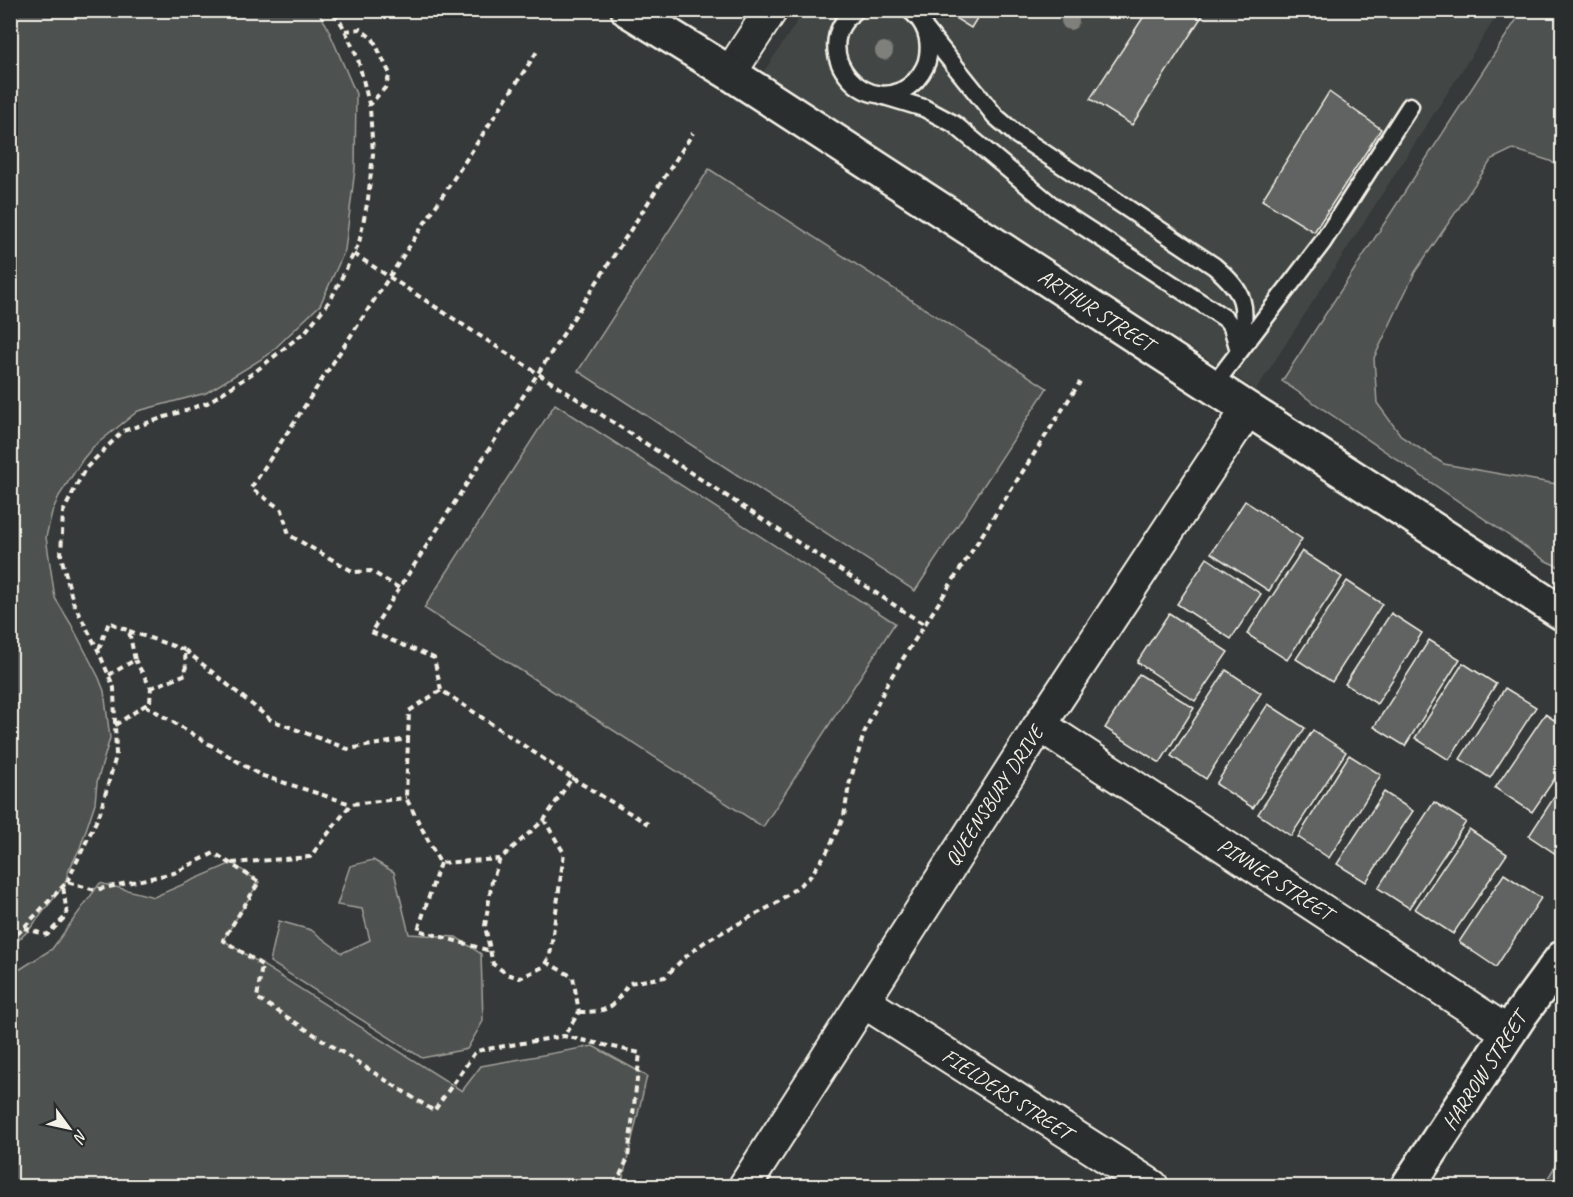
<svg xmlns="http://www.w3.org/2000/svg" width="1573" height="1197" viewBox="0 0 1573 1197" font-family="Caveat,sans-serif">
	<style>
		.built { fill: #434645 }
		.green { fill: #4e514f; stroke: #a1a19c; stroke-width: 1.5 }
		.building { fill: #616362; stroke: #f4f1e8; stroke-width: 1.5 }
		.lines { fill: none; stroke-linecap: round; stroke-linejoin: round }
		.lane-casing { stroke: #f4f1e8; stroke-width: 21 }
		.street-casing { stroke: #f4f1e8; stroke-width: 36 }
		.secondary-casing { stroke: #f4f1e8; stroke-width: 38 }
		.path { stroke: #f4f1e8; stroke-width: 4; stroke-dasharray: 6 4.5; stroke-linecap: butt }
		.lane { stroke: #2a2d2e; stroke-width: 16 }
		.street { stroke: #2a2d2e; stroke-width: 32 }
		.secondary { stroke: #2a2d2e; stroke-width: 33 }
		.tree { fill: #7f7f7c }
		.labels { text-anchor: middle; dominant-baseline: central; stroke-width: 6; stroke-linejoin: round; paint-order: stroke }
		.street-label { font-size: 21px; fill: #f4f1e8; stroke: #2a2d2e }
	</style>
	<rect width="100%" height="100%" fill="#363939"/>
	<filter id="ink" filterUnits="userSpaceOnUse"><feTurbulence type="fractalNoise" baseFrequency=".0167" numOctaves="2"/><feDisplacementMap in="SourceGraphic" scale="12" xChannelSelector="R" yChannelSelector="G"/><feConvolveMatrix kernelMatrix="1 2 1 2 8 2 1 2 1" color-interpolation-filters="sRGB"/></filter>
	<g filter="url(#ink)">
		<path class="built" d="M804 11H1500L1256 390 763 73Z"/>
		<path class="green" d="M11 10 317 11 326 24 356 94 355 169 345 250 320 305 268 355 206 393 138 411 93 447 83 459 59 496 52 512 46 537 55 598 71 624 99 678 104 691 110 738 97 782 95 803 80 848 68 872 65 884 29 930 11 947Z
			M1522 11H1562V169L1550 161 1513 149 1492 159 1415 272 1374 358 1377 403 1402 437 1444 464 1562 485V568L1546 561 1282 381Z
			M709 169 1047 388 915 591 578 371Z
			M555 404 895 623 763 827 424 608Z
			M373 860 394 872 409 934 456 937 481 954 483 1021 467 1049 422 1058 270 962 279 921 311 930 342 953 370 940 362 909 337 905 350 866Z
			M232 863 259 882 223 940 462 1091 481 1066 593 1046 647 1076 621 1186H11V975L52 949 100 883 154 897Z
			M1562 1155V1186H1543Z"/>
		<path class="building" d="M942 10H982L971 28Z
			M1148 10H1206L1132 125 1090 99Z
			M1329 92 1381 129 1314 232 1262 200Z
			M1245 501 1302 539 1269 591 1211 553Z
			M1302 551 1342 577 1287 660 1247 634Z
			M1207 558 1261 594 1231 639 1177 604Z
			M1347 581 1382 604 1332 682 1296 659Z
			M1169 613 1228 652 1195 701 1137 662Z
			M1391 613 1422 633 1377 704 1345 684Z
			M1429 640 1460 659 1405 746 1374 727Z
			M1463 663 1496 684 1449 760 1415 738Z
			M1226 670 1261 693 1206 779 1171 756Z
			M1139 674 1194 708 1160 763 1105 728Z
			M1505 688 1536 707 1490 778 1460 759Z
			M1268 704 1305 728 1253 808 1216 784Z
			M1545 714 1562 725V768L1532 812 1495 788Z
			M1313 730 1346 752 1291 836 1258 814Z
			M1349 755 1381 775 1329 858 1298 837Z
			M1562 785V858L1529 836Z
			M1384 792 1413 811 1366 882 1337 864Z
			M1434 802 1466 822 1409 908 1378 888Z
			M1469 829 1507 854 1453 934 1415 909Z
			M1504 874 1541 898 1496 967 1459 942Z"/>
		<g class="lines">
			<defs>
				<path id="lane" d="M856 10C802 50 871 127 916 80 922 73 927 65 928 56 931 37 925 22 910 10
					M926 30 995 116 1017 135 1214 266C1250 297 1245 306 1240 350
					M881 95 924 108 954 124 1055 208 1226 319 1232 327 1238 347
					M1213 386 1322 243 1410 106"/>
				<path id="street" d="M730 73 771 10
					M1040 725 1509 1033
					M863 1001 1152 1186
					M745 1186 1040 725 1248 409"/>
				<path id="secondary" d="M628 10 730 73 1562 613
					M1408 1186 1521 1014 1562 958"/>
			</defs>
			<use href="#lane" class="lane-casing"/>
			<use href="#street" class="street-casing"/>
			<use href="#secondary" class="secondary-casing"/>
			<path class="path" d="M345 31 360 29 373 39 390 74 385 88 369 105
				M354 254 925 625
				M399 588 371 571 354 572 289 535 282 510 251 488 538 50
				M129 631 185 650 186 674 151 688
				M99 649 109 622 129 631 135 660 109 675
				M185 650 271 720 348 749 408 739 406 798 440 863 500 859 544 820 572 778 441 690 409 711 408 739
				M441 690 434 658 371 632 693 133
				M145 705 260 775 351 804
				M115 725 150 702 151 688 135 660
				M572 778 648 824
				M500 859 492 881 485 926 493 964 507 974 520 978 543 967 550 956 564 853 544 820
				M232 863 310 857 351 804 406 798
				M440 863 418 930 487 950 489 947
				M67 882 100 813 116 756 114 688 98 650 73 602 61 556 63 512 85 469 123 431 207 403 256 371 306 331 331 299 359 243 368 199 373 154 370 108 358 59 344 28 333 10
				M24 928 47 935 67 915 63 886
				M10 942 67 882 95 890 174 873 214 853 259 882 223 940 262 965 257 998 434 1111 476 1051 564 1036 640 1053 628 1158 615 1186
				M546 962 573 977 579 1012 564 1036
				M579 1012C611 1012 612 1008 629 983L665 977 684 958 706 941 775 904 809 878 827 852 844 816 849 785 864 733 888 682 1080 382"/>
			<use href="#lane" class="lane"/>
			<use href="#street" class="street"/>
			<use href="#secondary" class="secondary"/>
		</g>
		<g class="tree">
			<circle cx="1070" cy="21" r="9"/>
			<circle cx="884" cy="51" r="9"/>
		</g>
	</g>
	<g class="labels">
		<g class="street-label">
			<text transform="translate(1096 310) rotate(33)">ARTHUR STREET</text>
			<text transform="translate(994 796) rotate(-57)">QUEENSBURY DRIVE</text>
			<text transform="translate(1275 879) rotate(33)">PINNER STREET</text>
			<text transform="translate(1484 1071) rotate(-57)">HARROW STREET</text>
			<text transform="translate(1007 1094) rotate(33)">FIELDERS STREET</text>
		</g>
	</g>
	<rect width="1573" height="1197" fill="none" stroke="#2a2d2e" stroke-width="36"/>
	<rect x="18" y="18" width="1537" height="1161" fill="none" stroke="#f4f1e8" stroke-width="2" filter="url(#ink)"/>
	<g transform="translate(69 1128) rotate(123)" stroke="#2a2d2e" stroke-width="4.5" paint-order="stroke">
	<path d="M0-4.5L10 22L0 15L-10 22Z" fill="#f4f1e8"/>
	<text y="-9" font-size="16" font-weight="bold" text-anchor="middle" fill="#f4f1e8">N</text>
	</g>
</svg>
